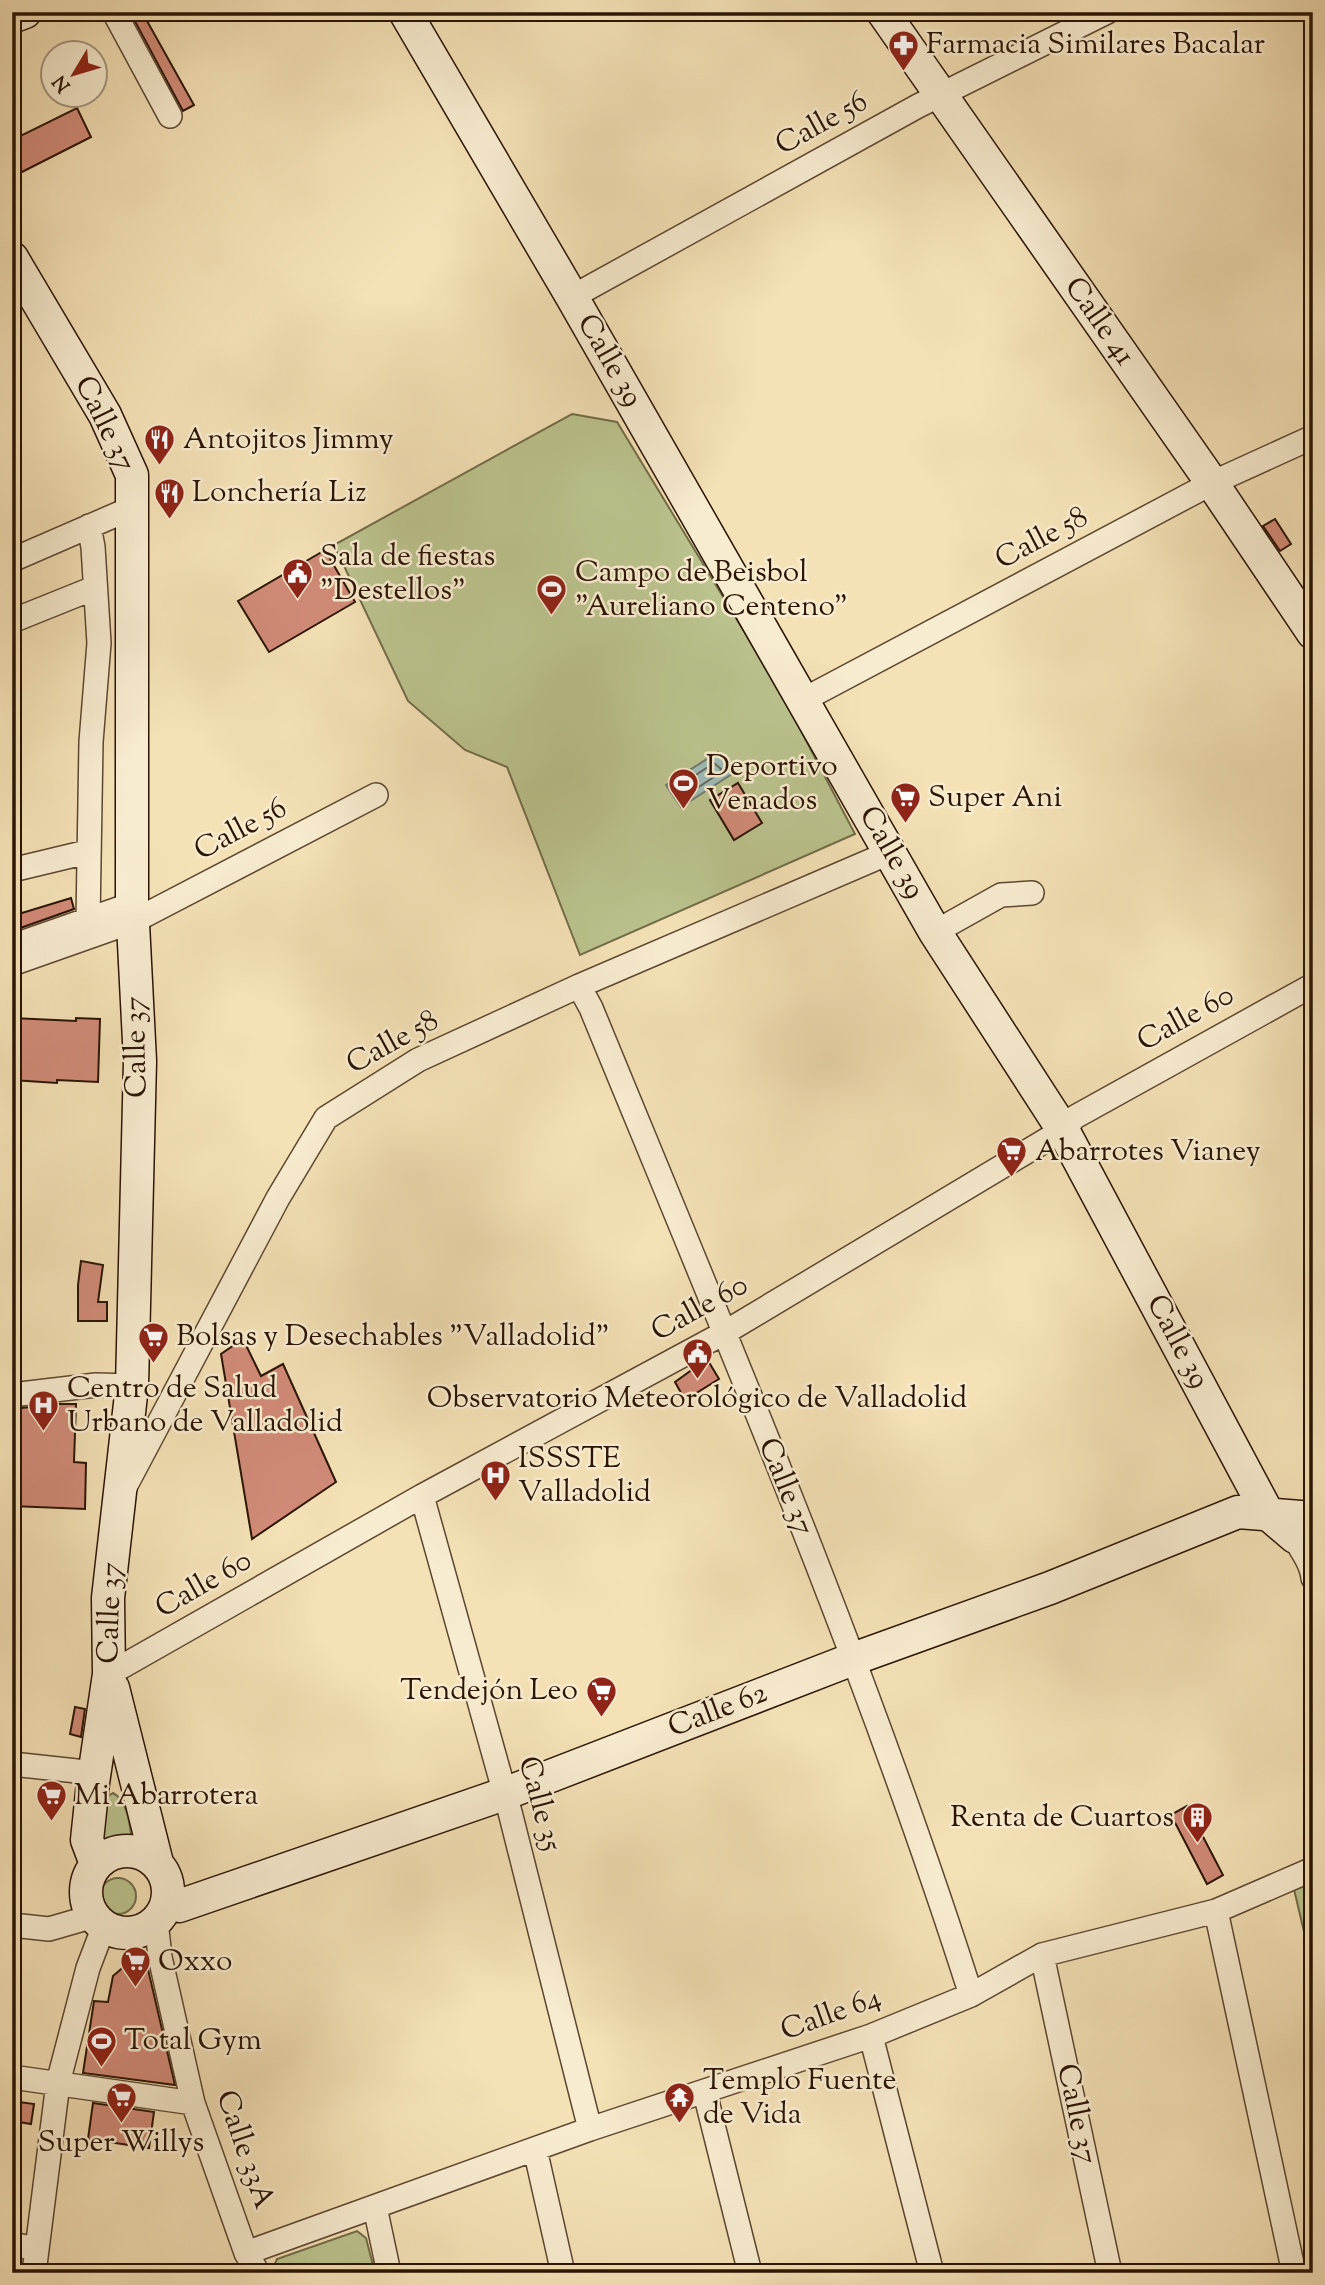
<svg xmlns="http://www.w3.org/2000/svg" width="1325" height="2285" viewBox="0 0 1325 2285" font-family="'Sorts Mill Goudy',serif">
	<style>
		.green { fill: #bbc38e; stroke: #726c48; stroke-width: 2 }
		.water { fill: #9ebcb7; stroke: #70796f; stroke-width: 2 }
		.lines { fill: none; stroke-linecap: round; stroke-linejoin: round }
		.shore { stroke: #64685d; stroke-width: 2 }
		.building { fill: #d18b78; stroke: #2a1403; stroke-width: 2 }
		.street-casing { stroke: #5c4730; stroke-width: 26 }
		.secondary-casing { stroke: #2a1403; stroke-width: 35 }
		.street { stroke: #f8ecd0; stroke-width: 23 }
		.secondary { stroke: #f8ecd0; stroke-width: 32 }
		.labels { text-anchor: middle; dominant-baseline: central; stroke-width: 5; stroke-linejoin: round; paint-order: stroke }
		.poi-label { font-size: 30px; fill: #2a1403; stroke: #f8ecd0; text-anchor: start }
		.street-label { font-size: 30px; fill: #2a1403; stroke: #f8ecd0 }
	</style>
	<rect width="100%" height="100%" fill="#f4e1b6"/>
	<filter id="stains"><feTurbulence type="fractalNoise" baseFrequency=".00286" numOctaves="4"/><feColorMatrix values="0 0 0 0 .2 0 0 0 0 .09 0 0 0 0 .02 0 0 0 .5 -.17"/></filter>
	<radialGradient id="worn" r=".72"><stop offset=".6" stop-color="#630" stop-opacity="0"/><stop offset="1" stop-color="#630" stop-opacity=".3"/></radialGradient>
	<path class="green" d="M572 414 617 422 779 689 855 834 580 955 507 767 465 750 408 701 334 545Z
		M113 1793C130 1802 130 1831 133 1849H100L107 1797Z
		M100 1896a18 18 0 1 1 36 0a18 18 0 1 1-36 0Z
		M1313 1879V1970L1293 1885Z
		M357 2231 366 2238 375 2273H276L273 2268 277 2259Z"/>
	<path class="water" d="M718 752 732 774 681 807 666 785Z"/>
	<g class="lines">
		<path class="shore" d="M714 763 721 769 720 773 685 796 681 795 678 789 679 786Z"/>
	</g>
	<path class="building" d="M130 12H142L194 105 183 111Z
		M77 108 91 137 12 177V140Z
		M1275 519 1291 544 1280 551 1263 526Z
		M325 550 355 602 269 652 238 601Z
		M738 783 762 823 734 840 710 800Z
		M71 898 74 909 12 931V916Z
		M12 1018 76 1021V1018L100 1019 98 1082 57 1080V1083L12 1080Z
		M81 1261 103 1265 98 1302H107V1321H78V1285Z
		M243 1339 261 1376 283 1364 336 1482 252 1539 221 1354Z
		M707 1359 719 1379 685 1400 675 1382Z
		M58 1404H76L74 1462 86 1463 85 1509 12 1506V1409Z
		M75 1707 85 1709 81 1737 70 1734Z
		M1187 1806 1223 1875 1207 1884 1171 1815Z
		M127 1964 147 1965 175 2085 83 2073 94 2001 108 2002 113 1976Z
		M12 2101 34 2104 31 2124 12 2121Z
		M93 2103 154 2112 149 2148 88 2139Z"/>
	<g class="lines">
		<defs>
			<path id="street" d="M114 12 170 116
				M572 297 918 106 1107 12
				M12 560 134 507
				M12 621 94 588
				M803 700 1212 483 1313 437
				M12 870 87 852
				M88 920 91 742 99 643 93 547 89 526
				M935 932 1001 895 1032 893
				M12 946 132 904
				M12 964 134 921 376 795
				M579 986 591 1008C725 1334 864 1660 971 1995
				M12 1395 96 1385 132 1386
				M125 1487 278 1198 326 1118 418 1060 579 986 891 852
				M422 1496 510 1812 590 2129
				M1294 1530C1296 1549 1311 1557 1313 1578
				M109 1674 422 1496 724 1333 1063 1130 1075 1117 1313 985
				M12 1764 95 1773
				M1216 1911 1294 2273
				M156 1921 160 1957 193 2103 246 2253 258 2273
				M12 1925 49 1929 94 1916
				M1042 1955 1110 2273
				M871 2036 932 2273
				M12 2077 193 2103
				M705 2093 750 2273
				M535 2149 563 2273
				M375 2207 389 2273
				M12 2244 36 2249
				M246 2253 590 2129 871 2036 971 1995 1042 1955 1216 1911 1313 1869
				M34 2273 58 2083 88 1968 104 1926"/>
			<path id="secondary" d="M405 12 572 297 935 932 1063 1130 1268 1514 1295 1537 1313 1542
				M883 12 1212 483 1313 633
				M12 17 25 12
				M12 258 105 415 132 475V904L140 1061 132 1386 108 1598 109 1674 93 1783 87 1840 96 1864
				M113 1688 157 1863
				M86 1892a41 41 0 1 1 82 0a41 41 0 1 1-82 0Z
				M168 1898 179 1906 504 1794 853 1659 1050 1588 1238 1512 1313 1518"/>
		</defs>
		<use href="#street" class="street-casing"/>
		<use href="#secondary" class="secondary-casing"/>
		<use href="#street" class="street"/>
		<use href="#secondary" class="secondary"/>
	</g>
	<defs>
		<symbol id="pharmacy-pin" viewBox="-11 -11 22 30"><path d="M0 17L-7.5 6A9.5 9.5 0 1 1 7.5 6Z" fill="#8f2418" stroke="#f8ecd0"/><path d="M-2-6h4v4h4v4h-4v4h-4v-4h-4v-4h4Z" fill="#fff"/></symbol>
		<symbol id="restaurant-pin" viewBox="-11 -11 22 30"><path d="M0 17L-7.5 6A9.5 9.5 0 1 1 7.5 6Z" fill="#8f2418" stroke="#f8ecd0"/><path d="M-5-6h1v4h1v-4h1v4h1v-4h1v5L-1.5 .5V6h-2V.5L-5-1ZM5-6V6H3V1.5H1.5Q1.5-4 5-6Z" fill="#fff"/></symbol>
		<symbol id="civic-pin" viewBox="-11 -11 22 30"><path d="M0 17L-7.5 6A9.5 9.5 0 1 1 7.5 6Z" fill="#8f2418" stroke="#f8ecd0"/><path d="M-.6-6.5H3V-4.5H.6V-3L4-1V1h2V6H-6V1h2V-1L-.6-3ZM-1.2 2.5V6h2.4V2.5Z" fill="#fff"/></symbol>
		<symbol id="stadium-pin" viewBox="-11 -11 22 30"><path d="M0 17L-7.5 6A9.5 9.5 0 1 1 7.5 6Z" fill="#8f2418" stroke="#f8ecd0"/><path d="M0-5a6.5 5 0 1 0 0 10a6.5 5 0 1 0 0-10ZM-3.5-1.8h7v3.6h-7Z" fill="#fff"/></symbol>
		<symbol id="supermarket-pin" viewBox="-11 -11 22 30"><path d="M0 17L-7.5 6A9.5 9.5 0 1 1 7.5 6Z" fill="#8f2418" stroke="#f8ecd0"/><path d="M-6-5.5h2.5l.6 2H6L4.5 2H-2.5L-4.4-4H-6ZM-1.5 3.2a1.3 1.3 0 1 0 .1 0ZM3 3.2a1.3 1.3 0 1 0 .1 0Z" fill="#fff"/></symbol>
		<symbol id="hospital-pin" viewBox="-11 -11 22 30"><path d="M0 17L-7.5 6A9.5 9.5 0 1 1 7.5 6Z" fill="#8f2418" stroke="#f8ecd0"/><path d="M-5-5h3v3.5h4V-5h3V5h-3V1.5h-4V5h-3Z" fill="#fff"/></symbol>
		<symbol id="building-pin" viewBox="-11 -11 22 30"><path d="M0 17L-7.5 6A9.5 9.5 0 1 1 7.5 6Z" fill="#8f2418" stroke="#f8ecd0"/><path d="M-4-6H4V6H1V3H-1V6H-4ZM-2.5-4.3h1.7v1.8h-1.7ZM.8-4.3h1.7v1.8H.8ZM-2.5-1h1.7V.8h-1.7ZM.8-1h1.7V.8H.8Z" fill="#fff"/></symbol>
		<symbol id="temple-pin" viewBox="-11 -11 22 30"><path d="M0 17L-7.5 6A9.5 9.5 0 1 1 7.5 6Z" fill="#8f2418" stroke="#f8ecd0"/><path d="M0-6L5-2H3V0L6.5 2.5H4V6H1.5V3h-3V6H-4V2.5H-6.5L-3 0V-2H-5Z" fill="#fff"/></symbol>
	</defs>
	<g fill-rule="evenodd">
		<use href="#pharmacy-pin" x="886" y="28" width="35" height="47"/>
		<use href="#restaurant-pin" x="142" y="422" width="35" height="47"/>
		<use href="#restaurant-pin" x="152" y="476" width="35" height="47"/>
		<use href="#civic-pin" x="280" y="556" width="35" height="47"/>
		<use href="#stadium-pin" x="534" y="572" width="35" height="47"/>
		<use href="#stadium-pin" x="666" y="766" width="35" height="47"/>
		<use href="#supermarket-pin" x="888" y="780" width="35" height="47"/>
		<use href="#supermarket-pin" x="994" y="1134" width="35" height="47"/>
		<use href="#supermarket-pin" x="136" y="1320" width="35" height="47"/>
		<use href="#civic-pin" x="680" y="1336" width="35" height="47"/>
		<use href="#hospital-pin" x="26" y="1388" width="35" height="47"/>
		<use href="#hospital-pin" x="478" y="1458" width="35" height="47"/>
		<use href="#supermarket-pin" x="584" y="1674" width="35" height="47"/>
		<use href="#supermarket-pin" x="34" y="1778" width="35" height="47"/>
		<use href="#building-pin" x="1180" y="1800" width="35" height="47"/>
		<use href="#supermarket-pin" x="118" y="1944" width="35" height="47"/>
		<use href="#stadium-pin" x="84" y="2024" width="35" height="47"/>
		<use href="#supermarket-pin" x="104" y="2080" width="35" height="47"/>
		<use href="#temple-pin" x="662" y="2080" width="35" height="47"/>
	</g>
	<g class="labels">
		<g class="poi-label">
			<text x="926" y="45">Farmacia Similares Bacalar</text>
			<text x="183" y="440">Antojitos Jimmy</text>
			<text x="192" y="493">Lonchería Liz</text>
			<text x="320" y="557">Sala de fiestas<tspan x="320" dy="34">"Destellos"</tspan></text>
			<text x="575" y="573">Campo de Beisbol<tspan x="575" dy="34">"Aureliano Centeno"</tspan></text>
			<text x="706" y="767">Deportivo<tspan x="706" dy="34">Venados</tspan></text>
			<text x="928" y="798">Super Ani</text>
			<text x="1035" y="1152">Abarrotes Vianey</text>
			<text x="176" y="1337">Bolsas y Desechables "Valladolid"</text>
			<text x="67" y="1389">Centro de Salud<tspan x="67" dy="34">Urbano de Valladolid</tspan></text>
			<text x="697" y="1399" text-anchor="middle">Observatorio Meteorológico de Valladolid</text>
			<text x="518" y="1459">ISSSTE<tspan x="518" dy="34">Valladolid</tspan></text>
			<text x="578" y="1691" text-anchor="end">Tendejón Leo</text>
			<text x="74" y="1796">Mi Abarrotera</text>
			<text x="1174" y="1818" text-anchor="end">Renta de Cuartos</text>
			<text x="158" y="1962">Oxxo</text>
			<text x="124" y="2041">Total Gym</text>
			<text x="703" y="2081">Templo Fuente<tspan x="703" dy="34">de Vida</tspan></text>
			<text x="121" y="2143" text-anchor="middle">Super Willys</text>
		</g>
		<g class="street-label">
			<text transform="translate(822 124) rotate(-29)">Calle 56</text>
			<text transform="translate(1099 322) rotate(55)">Calle 41</text>
			<text transform="translate(609 361) rotate(60)">Calle 39</text>
			<text transform="translate(104 424) rotate(64)">Calle 37</text>
			<text transform="translate(1042 539) rotate(-28)">Calle 58</text>
			<text transform="translate(241 830) rotate(-28)">Calle 56</text>
			<text transform="translate(891 853) rotate(60)">Calle 39</text>
			<text transform="translate(1186 1019) rotate(-29)">Calle 60</text>
			<text transform="translate(393 1043) rotate(-29)">Calle 58</text>
			<text transform="translate(137 1047) rotate(-91)">Calle 37</text>
			<text transform="translate(700 1309) rotate(-29)">Calle 60</text>
			<text transform="translate(1177 1342) rotate(62)">Calle 39</text>
			<text transform="translate(785 1487) rotate(68)">Calle 37</text>
			<text transform="translate(204 1585) rotate(-30)">Calle 60</text>
			<text transform="translate(111 1613) rotate(-88)">Calle 37</text>
			<text transform="translate(718 1711) rotate(-21)">Calle 62</text>
			<text transform="translate(539 1804) rotate(75)">Calle 35</text>
			<text transform="translate(831 2015) rotate(-20)">Calle 64</text>
			<text transform="translate(1076 2114) rotate(78)">Calle 37</text>
			<text transform="translate(244 2150) rotate(71)">Calle 33A</text>
		</g>
	</g>
	<rect width="1325" height="2285" fill="none" stroke="#f4e1b6" stroke-width="42"/>
	<rect x="14" y="14" width="1297" height="2257" fill="none" stroke="#2a1403" stroke-width="3.5"/>
	<rect x="21" y="21" width="1283" height="2243" fill="none" stroke="#2a1403" stroke-width="2"/>
	<g transform="translate(74 74) rotate(232)"><circle r="33" fill="#f8ecd0" stroke="#a6967e" stroke-width="2"/>
	<path d="M0-5L12 26L0 18L-12 26Z" fill="#8f2418"/>
	<text y="-10" font-size="19" font-weight="bold" text-anchor="middle" fill="#2a1403">N</text>
	</g>
	<rect width="100%" height="100%" filter="url(#stains)"/>
	<rect width="100%" height="100%" fill="url(#worn)"/>
</svg>
